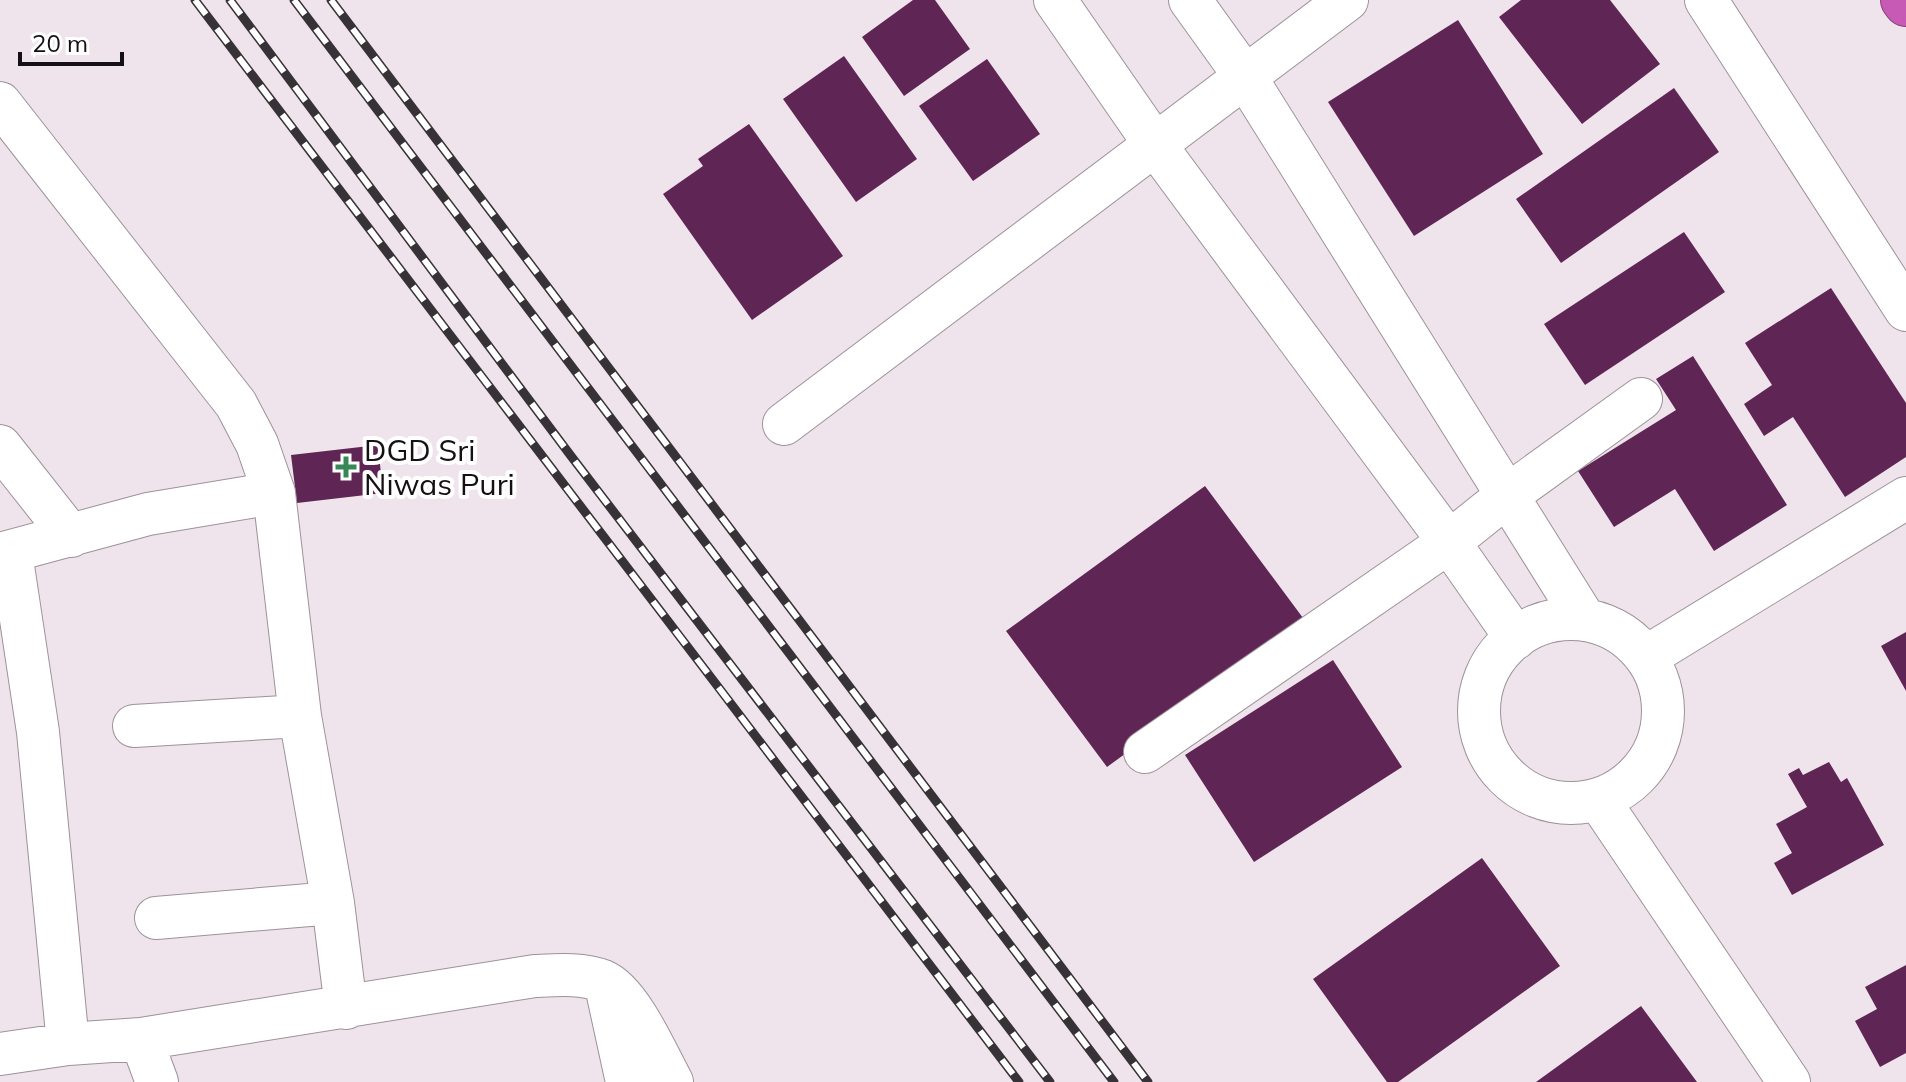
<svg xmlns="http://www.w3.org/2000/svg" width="1906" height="1082" viewBox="0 0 1906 1082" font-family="Mulish,sans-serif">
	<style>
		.building { fill: #5f2555 }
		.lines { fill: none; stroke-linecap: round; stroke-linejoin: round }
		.minor-casing { stroke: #9d919a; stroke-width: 44 }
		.highway-casing { stroke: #88407c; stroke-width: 46 }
		.minor { stroke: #fff; stroke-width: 42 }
		.highway { stroke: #c75ab4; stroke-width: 44 }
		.rail-casing { stroke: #373236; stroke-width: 9 }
		.rail { stroke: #fff; stroke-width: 6; stroke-dasharray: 18; stroke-linecap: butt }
		.poi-dot { fill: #378757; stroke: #fff; stroke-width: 3 }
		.labels { text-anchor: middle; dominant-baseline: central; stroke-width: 8; stroke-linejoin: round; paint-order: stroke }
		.poi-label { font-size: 30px; fill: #141013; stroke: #fff; text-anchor: start }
	</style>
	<rect width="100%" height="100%" fill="#f0e4ec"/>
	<path class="building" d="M913 0H935L970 49 904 96 862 37Z
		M1521 0H1610L1660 64 1582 124 1499 17Z
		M1458 20 1543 154 1414 236 1328 102Z
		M844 56 917 159 856 202 783 99Z
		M987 59 1040 134 973 181 919 106Z
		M1674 88 1719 152 1561 263 1516 199Z
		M749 124 843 256 752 320 663 194 703 166 698 159Z
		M1684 232 1725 292 1585 385 1544 324Z
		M1831 288 1906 403V457L1845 497 1793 417 1764 436 1744 404 1772 385 1745 343Z
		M1693 356 1787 505 1714 551 1675 489 1614 527 1578 471 1676 410 1656 379Z
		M378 445 383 493 297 503 291 455Z
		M1205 486 1306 622 1107 767 1006 631Z
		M1906 632V691L1881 646Z
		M1333 660 1402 767 1254 862 1185 755Z
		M1829 762 1841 782 1847 778 1884 845 1792 895 1774 863 1792 853 1776 824 1807 807 1788 774 1799 768 1803 775Z
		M1482 858 1560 966 1398 1082H1387L1313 979Z
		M1906 965V1053L1880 1067 1855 1021 1877 1009 1865 987Z
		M1641 1006 1697 1082H1536Z"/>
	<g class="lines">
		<defs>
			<path id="minor" d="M1055 0 1156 146 1449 542 1516 638
				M1190 0 1246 78 1585 620
				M1706 0 1906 310
				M0 103 236 404 257 444 274 493 300 716 333 903 346 1008
				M784 424 1347 0
				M0 446 71 536
				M11 553 38 732 68 1044
				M0 554 148 514 274 493
				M1479 711a92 92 0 1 1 184 0a92 92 0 1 1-184 0Z
				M1646 657 1906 498
				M134 726 300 716
				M1145 752 1449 542 1508 495 1641 399
				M1598 799 1789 1082
				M156 918 333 903
				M608 995 627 1082
				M141 1039 157 1082
				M0 1054 68 1044 141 1039 535 976C558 975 581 973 603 981 631 993 657 1055 672 1082"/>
			<path id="highway" d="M1903 0 1906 4"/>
		</defs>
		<use href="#minor" class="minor-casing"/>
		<use href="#highway" class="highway-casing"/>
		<use href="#minor" class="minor"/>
		<use href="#highway" class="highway"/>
		<defs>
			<path id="rail" d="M195 0 1019 1082
				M230 0 571 456 1050 1082
				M294 0 1114 1082
				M331 0 1148 1082"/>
		</defs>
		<use href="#rail" class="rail-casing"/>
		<use href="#rail" class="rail"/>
	</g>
	<path class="poi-dot" d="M342 455h8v8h8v8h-8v8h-8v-8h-8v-8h8z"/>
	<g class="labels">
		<g class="poi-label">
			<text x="364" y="450">DGD Sri<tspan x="364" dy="34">Niwas Puri</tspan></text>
		</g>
	</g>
	<path d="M20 52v12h102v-12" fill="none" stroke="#141013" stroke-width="4"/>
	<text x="32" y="52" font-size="24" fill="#141013" stroke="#ffffff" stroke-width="6" paint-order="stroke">20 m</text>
</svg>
